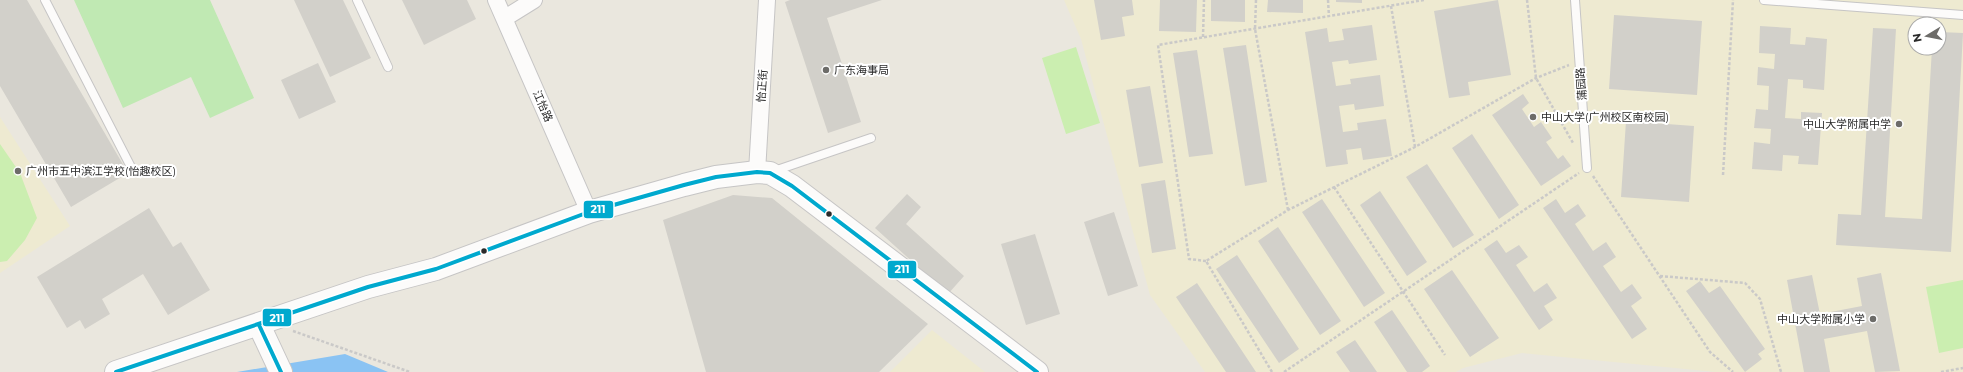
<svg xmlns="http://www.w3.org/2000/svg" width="1963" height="372" viewBox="0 0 1963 372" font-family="Montserrat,'Noto Sans SC',sans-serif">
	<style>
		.education { fill: #eeead1; fill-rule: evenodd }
		.green { fill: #c0e9b3 }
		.pitch { fill: #cbeeb0 }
		.water { fill: #8ac3f3 }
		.building { fill: #d2d0ca }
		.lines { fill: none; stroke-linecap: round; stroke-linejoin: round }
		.lane-casing { stroke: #c6c5c5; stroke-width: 10 }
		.street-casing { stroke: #c6c5c5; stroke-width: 18 }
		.secondary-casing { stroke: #c6c5c5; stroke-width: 24 }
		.path { stroke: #cac9c8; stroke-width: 2.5; stroke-dasharray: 3 2; stroke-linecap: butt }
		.lane { stroke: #fcfbfa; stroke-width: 8 }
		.street { stroke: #fcfbfa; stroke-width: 16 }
		.secondary { stroke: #fcfbfa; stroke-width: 22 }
		.bus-1-casing { stroke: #fff; stroke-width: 7 }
		.bus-1 { stroke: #00a9ce; stroke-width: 4 }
		.poi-dot { fill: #6d6c69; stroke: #fff; stroke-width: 1.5 }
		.bus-dot { fill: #2a2a2a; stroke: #fff; stroke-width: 1.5 }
		.labels { text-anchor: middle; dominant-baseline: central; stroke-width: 4; stroke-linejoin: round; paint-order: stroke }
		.poi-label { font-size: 11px; fill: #2a2a2a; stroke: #fff; text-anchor: start }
		.street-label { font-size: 11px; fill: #2a2a2a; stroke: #fff }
		.line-badge { stroke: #fff; stroke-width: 1.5 }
		.badge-label { font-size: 11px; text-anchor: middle; font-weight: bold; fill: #fff }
	</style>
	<rect width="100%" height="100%" fill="#eae7de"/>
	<path class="education" d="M1064 0H1963V372H1716L1522 353 1463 368 1456 372H1205L1150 295 1081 39ZM1915 24H1939V48H1915Z
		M0 117 70 226 0 273Z
		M932 330 985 372H890Z"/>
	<path class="green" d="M74 0H210L254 98 210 118 191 77 123 108Z"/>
	<path class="pitch" d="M1076 47 1100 123 1066 134 1042 58Z
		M0 144 20 173 37 218 25 240 7 261 0 262Z
		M1963 280V348L1939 353 1926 287Z"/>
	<path class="water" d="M345 354 388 372H237Z"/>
	<path class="building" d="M0 0H27L128 173 71 207 0 86Z
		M294 0H343L371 58 330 77Z
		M402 0H467L476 19 424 45Z
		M790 0H882L827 18 861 122 828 133 785 2Z
		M1094 0H1132L1134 15 1122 17 1125 36 1101 40Z
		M1160 0H1197L1196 32 1159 31Z
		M1211 0H1245V22L1211 21Z
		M1268 0H1303V13L1267 12Z
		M1336 0H1362V3L1336 2Z
		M1498 0 1511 75 1468 82 1470 95 1449 98 1434 11Z
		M1614 15 1702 21 1697 95 1609 89Z
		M1372 25 1377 60 1349 64 1348 60 1332 62 1336 86 1351 84 1350 79 1380 75 1384 106 1355 110 1354 104 1339 106 1343 132 1358 130 1357 123 1386 119 1392 156 1363 160 1361 148 1346 150 1348 164 1326 167 1305 32 1327 28 1329 42 1344 40 1342 29Z
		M1760 26 1791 28 1790 44 1805 45 1806 37 1827 39 1824 90 1803 88V80L1788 79 1785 118 1801 119V112L1822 113 1818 165 1798 164 1799 156 1783 155 1782 171 1752 169 1754 142 1770 144 1771 129 1754 128 1756 109 1768 110 1769 86 1757 85 1758 67 1774 69 1775 54 1759 53Z
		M1873 28 1896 29 1885 217 1922 219 1932 48H1939V32L1963 33 1951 252 1836 245 1838 214 1861 215Z
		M1246 45 1267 182 1245 186 1223 48Z
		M1197 50 1213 154 1189 157 1173 53Z
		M318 63 336 102 299 119 281 80Z
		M1150 86 1163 163 1139 167 1126 90Z
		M1523 94 1529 103 1522 109 1534 127 1541 122 1552 138 1546 142 1558 159 1563 155 1571 166 1541 186 1492 115Z
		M1626 121 1694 126 1689 202 1621 197Z
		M1472 134 1519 205 1499 219 1452 148Z
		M1427 164 1474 235 1453 248 1406 177Z
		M1165 180 1176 249 1152 253 1141 184Z
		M1380 191 1427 262 1407 276 1360 205Z
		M907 194 921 207 906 224 964 276 948 294 875 228Z
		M733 195 772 198 928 324 879 372H706L663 220Z
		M1322 199 1385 293 1364 307 1302 212Z
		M1556 199 1565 213 1578 204 1586 216 1575 224 1593 251 1606 242 1616 257 1603 266 1621 292 1632 284 1642 298 1631 306 1647 329 1632 339 1543 208Z
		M149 208 173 247 181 242 210 290 168 315 143 274 102 299 110 314 85 329 80 320 67 328 37 277Z
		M1114 212 1138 286 1108 296 1084 222Z
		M1278 227 1341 321 1320 335 1258 241Z
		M1035 234 1060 314 1026 325 1001 244Z
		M1497 240 1506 253 1519 245 1528 257 1516 265 1534 292 1547 283 1557 298 1544 306 1553 320 1539 330 1484 249Z
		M1237 255 1299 349 1279 363 1216 269Z
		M1452 270 1499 338 1470 357 1424 289Z
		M1881 273 1900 371 1875 372 1867 331 1824 339 1830 372H1804L1787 280 1812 275 1820 314 1862 306 1857 278Z
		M1700 281 1709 293 1720 286 1765 349 1758 354 1762 359 1745 372 1686 291Z
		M1197 283 1256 372H1226L1176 297Z
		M1392 310 1430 366 1422 372H1407L1374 322Z
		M1355 340 1377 372H1350L1336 352Z"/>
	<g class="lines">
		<defs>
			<path id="lane" d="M45 0 131 167
				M357 0 388 67
				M1575 0 1587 168
				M1764 0 1963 15
				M774 171 871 138"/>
			<path id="street" d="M496 0 589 212
				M505 18 534 0
				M757 172 767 0"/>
			<path id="secondary" d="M259 325 281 372
				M116 372 368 287 436 269 589 212 684 185 716 177 757 172 770 173 792 186 1037 372"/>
		</defs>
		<use href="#lane" class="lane-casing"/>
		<use href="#street" class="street-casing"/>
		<use href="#secondary" class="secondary-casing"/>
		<path class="path" d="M1256 0 1255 29 1288 210
			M1328 0 1329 17
			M1527 0 1536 78 1573 143
			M1391 6 1415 147
			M1203 37 1204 0
			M1723 175 1733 0
			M1593 176 1710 352 1733 372
			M1334 187 1445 355
			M1206 261 1189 259 1158 45 1424 0
			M1660 276 1745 283 1760 299 1781 372
			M293 331 410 372
			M1272 372 1206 261 1288 210 1415 147 1536 78 1569 65
			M1284 372 1579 173
			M1941 372 1963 368"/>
		<use href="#lane" class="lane"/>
		<use href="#street" class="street"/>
		<use href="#secondary" class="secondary"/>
		<defs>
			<path id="bus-1" d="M259 325 281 372
				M116 372 368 287 436 269 589 212 684 185 716 177 757 172 770 173 792 186 1037 372"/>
		</defs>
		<use href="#bus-1" class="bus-1-casing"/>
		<use href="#bus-1" class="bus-1"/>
	</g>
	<g class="poi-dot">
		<circle cx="826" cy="70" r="4"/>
		<circle cx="1533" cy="117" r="4"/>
		<circle cx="1899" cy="124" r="4"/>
		<circle cx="18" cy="171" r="4"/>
		<circle cx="1873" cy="319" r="4"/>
	</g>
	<g class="bus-dot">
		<circle cx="829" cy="214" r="3.5"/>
		<circle cx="484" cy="251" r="3.5"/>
	</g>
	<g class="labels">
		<g class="poi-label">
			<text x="834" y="70">广东海事局</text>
			<text x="1541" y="117">中山大学(广州校区南校园)</text>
			<text x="1891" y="124" text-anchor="end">中山大学附属中学</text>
			<text x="26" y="171">广州市五中滨江学校(怡趣校区)</text>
			<text x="1865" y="319" text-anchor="end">中山大学附属小学</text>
		</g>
		<g class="street-label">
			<text transform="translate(1581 84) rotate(-94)">蒲园路</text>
			<text transform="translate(762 86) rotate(-86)">怡正街</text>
			<text transform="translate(543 106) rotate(66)">江怡路</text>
		</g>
	</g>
	<g class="line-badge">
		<rect x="583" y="200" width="31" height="19" rx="4" fill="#00a9ce"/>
		<rect x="887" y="260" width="30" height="19" rx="4" fill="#00a9ce"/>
		<rect x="262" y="308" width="30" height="19" rx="4" fill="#00a9ce"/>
	</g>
	<g class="badge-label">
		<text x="598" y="213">211</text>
		<text x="902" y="273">211</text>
		<text x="277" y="322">211</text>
	</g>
	<g transform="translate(1927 36) rotate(260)"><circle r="19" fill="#ffffff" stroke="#aaaaaa"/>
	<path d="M0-3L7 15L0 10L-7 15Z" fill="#6d6c69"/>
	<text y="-6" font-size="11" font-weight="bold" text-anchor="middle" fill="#2a2a2a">N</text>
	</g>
</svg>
